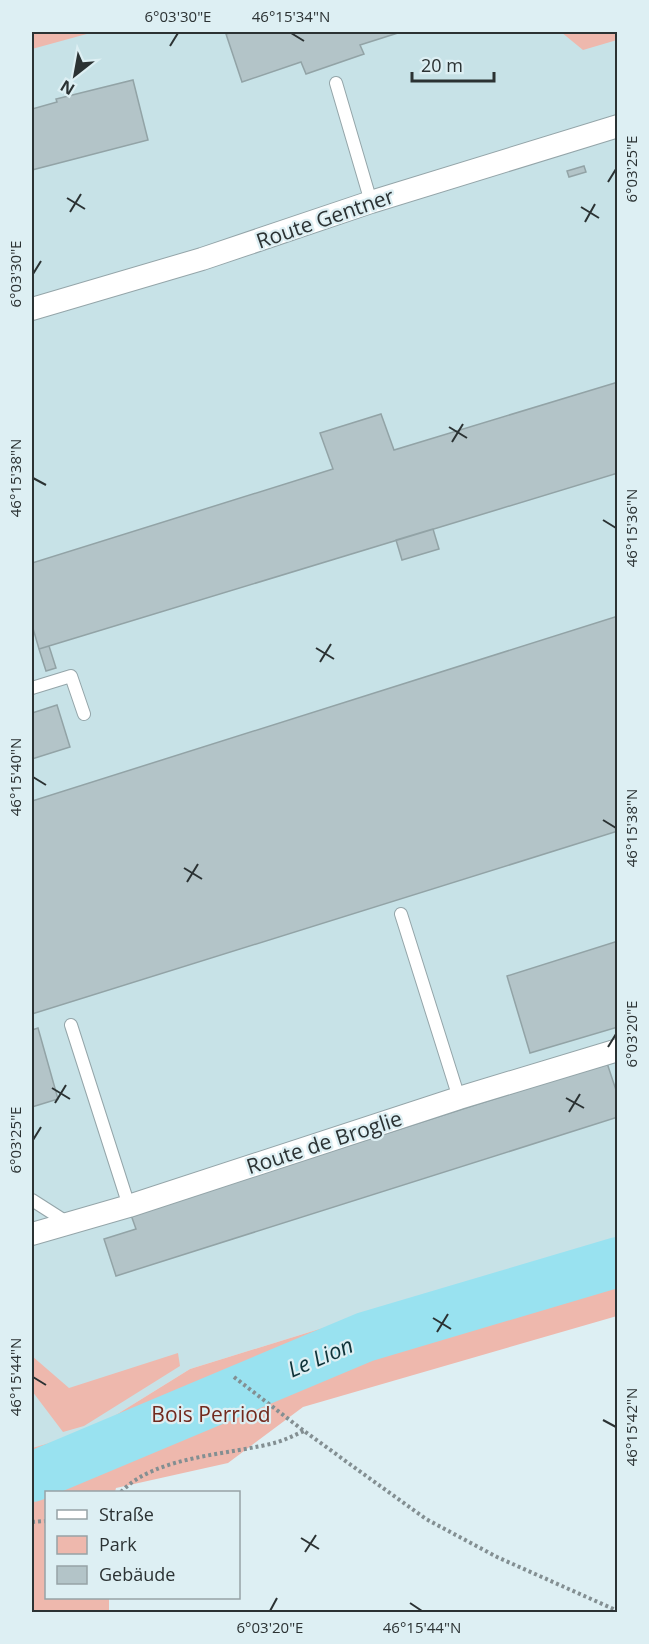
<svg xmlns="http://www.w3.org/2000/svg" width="649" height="1644" viewBox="0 0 649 1644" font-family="'Open Sans',sans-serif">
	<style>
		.built { fill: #c7e2e7 }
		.green { fill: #eeb8ad }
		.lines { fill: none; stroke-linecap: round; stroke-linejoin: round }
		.river { stroke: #99e2f0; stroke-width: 50 }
		.building { fill: #b3c4c8; stroke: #92a3a6; stroke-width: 1.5 }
		.service-casing { stroke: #94a5a9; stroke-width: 14 }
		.minor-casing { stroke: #94a5a9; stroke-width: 24 }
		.path { stroke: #838f92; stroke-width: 4; stroke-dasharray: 3 3; stroke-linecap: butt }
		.service { stroke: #fff; stroke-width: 12 }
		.minor { stroke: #fff; stroke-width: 22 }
		.ticks { fill: none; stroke: #2b3233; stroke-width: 2 }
		.labels { text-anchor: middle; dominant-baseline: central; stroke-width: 4.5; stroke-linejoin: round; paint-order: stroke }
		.street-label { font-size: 21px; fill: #2b3233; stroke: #ddeff3 }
		.park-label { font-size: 21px; fill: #722a1e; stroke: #ddeff3 }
		.water-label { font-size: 22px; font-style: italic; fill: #0f3339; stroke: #ddeff3 }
		.neatline { fill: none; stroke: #2b3233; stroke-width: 2 }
		.ticks-label { font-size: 15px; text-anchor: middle; fill: #2b3233 }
	</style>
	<rect width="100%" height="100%" fill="#ddeff3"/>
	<path class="built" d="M32 32H617V1237L190 1369 90 1431 32 1448Z"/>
	<path class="green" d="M32 32H94L32 49Z
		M561 32H617V40L583 50Z
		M617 1237V1316L303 1407 228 1463 116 1488 115 1492H46V1598H109V1612H32V1448L90 1431 190 1369Z
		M178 1353 180 1366 84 1426 63 1432 32 1391V1356L69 1388Z"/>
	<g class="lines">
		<path class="river" d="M32 1477 365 1337 618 1262"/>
	</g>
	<path class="building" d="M233 32H401L360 45 364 54 306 74 301 62 242 82 226 34Z
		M133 80 148 140 32 170V109L57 102 56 99Z
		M584 166 586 172 569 177 567 171Z
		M618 382V473L39 649 32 625V563L333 469 320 433 381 414 394 450Z
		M433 529 439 549 402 560 396 540Z
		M618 616V831L32 1014V801Z
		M49 646 56 668 46 671 39 649Z
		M57 705 70 747 32 759V713Z
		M618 941V1027L530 1053 507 976Z
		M38 1028 58 1099 32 1107V1030Z
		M607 1063 618 1096V1117L116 1276 104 1239 136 1229 131 1215Z"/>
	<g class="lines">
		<defs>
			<path id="service" d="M336 83 371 202
				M32 688 71 676 84 714
				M401 914 459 1098
				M71 1025 129 1206
				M32 1200 68 1223"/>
			<path id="minor" d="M32 309 202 259 371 202 618 126
				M32 1234 129 1206 459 1098 618 1050"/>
		</defs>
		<use href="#service" class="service-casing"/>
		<use href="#minor" class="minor-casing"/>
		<path class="path" d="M234 1377 304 1431 426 1519 497 1557 618 1611
			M121 1492C156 1455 231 1455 278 1442 287 1439 295 1435 304 1431
			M32 1522 46 1521"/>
		<use href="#service" class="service"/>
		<use href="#minor" class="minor"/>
	</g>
	<path class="ticks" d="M291 33 304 41M170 46 178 33M608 182 616 169M67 198 85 209M581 207 599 218M70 212 81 194M585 222 595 204M33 274 41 261M449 427 467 438M452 442 463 424M33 478 46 485M603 520 616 528M316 648 334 659M320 662 331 644M33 777 46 785M603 820 616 828M184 868 202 879M187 882 198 864M608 1047 616 1034M52 1088 70 1099M566 1098 584 1108M55 1103 66 1085M569 1112 580 1094M33 1140 41 1127M433 1318 451 1329M437 1332 448 1314M33 1377 46 1385M603 1420 616 1427M301 1538 319 1549M305 1552 316 1535M410 1603 422 1611M270 1611 277 1598"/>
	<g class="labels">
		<g class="street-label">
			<text transform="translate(325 218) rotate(-19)">Route Gentner</text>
			<text transform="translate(324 1142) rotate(-18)">Route de Broglie</text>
		</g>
		<g class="park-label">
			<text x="211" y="1414">Bois Perriod</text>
		</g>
		<g class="water-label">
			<text transform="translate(320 1356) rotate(-23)">Le Lion</text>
		</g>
	</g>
	<rect width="649" height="1644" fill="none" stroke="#ddeff3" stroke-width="66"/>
	<rect x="45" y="1491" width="195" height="108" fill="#ddeff3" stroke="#96a3a6" stroke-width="1.5"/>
	<rect x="57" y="1510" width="30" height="9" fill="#ffffff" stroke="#96a3a6" stroke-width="1.5"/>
	<text x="99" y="1521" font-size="18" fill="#2b3233">Straße</text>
	<rect x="57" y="1536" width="30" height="18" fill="#eeb8ad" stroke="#96a3a6" stroke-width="1.5"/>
	<text x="99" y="1551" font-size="18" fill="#2b3233">Park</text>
	<rect x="57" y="1566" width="30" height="18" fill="#b3c4c8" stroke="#96a3a6" stroke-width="1.5"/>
	<text x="99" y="1581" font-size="18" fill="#2b3233">Gebäude</text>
	<g transform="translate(75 75) rotate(211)" stroke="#ddeff3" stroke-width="4.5" paint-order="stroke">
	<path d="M0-4.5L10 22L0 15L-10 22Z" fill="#2b3233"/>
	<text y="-9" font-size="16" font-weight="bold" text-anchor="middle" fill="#2b3233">N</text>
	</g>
	<path d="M412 72v9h82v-9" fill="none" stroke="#2b3233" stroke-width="3"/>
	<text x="421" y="72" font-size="18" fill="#2b3233" stroke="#ddeff3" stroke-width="4.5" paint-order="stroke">20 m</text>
	<rect x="33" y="33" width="583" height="1578" class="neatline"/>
	<g class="ticks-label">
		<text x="178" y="22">6°03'30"E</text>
		<text x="291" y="22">46°15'34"N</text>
		<text transform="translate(632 169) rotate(-90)" y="5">6°03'25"E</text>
		<text transform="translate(16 274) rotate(-90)" y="5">6°03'30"E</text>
		<text transform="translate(16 478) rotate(-90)" y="5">46°15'38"N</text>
		<text transform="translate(632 528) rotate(-90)" y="5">46°15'36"N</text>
		<text transform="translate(16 777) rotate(-90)" y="5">46°15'40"N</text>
		<text transform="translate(632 828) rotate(-90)" y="5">46°15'38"N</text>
		<text transform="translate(632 1034) rotate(-90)" y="5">6°03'20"E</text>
		<text transform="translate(16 1140) rotate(-90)" y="5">6°03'25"E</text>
		<text transform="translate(16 1377) rotate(-90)" y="5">46°15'44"N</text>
		<text transform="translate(632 1427) rotate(-90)" y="5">46°15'42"N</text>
		<text x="270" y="1633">6°03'20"E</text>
		<text x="422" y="1633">46°15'44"N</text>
	</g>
</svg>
